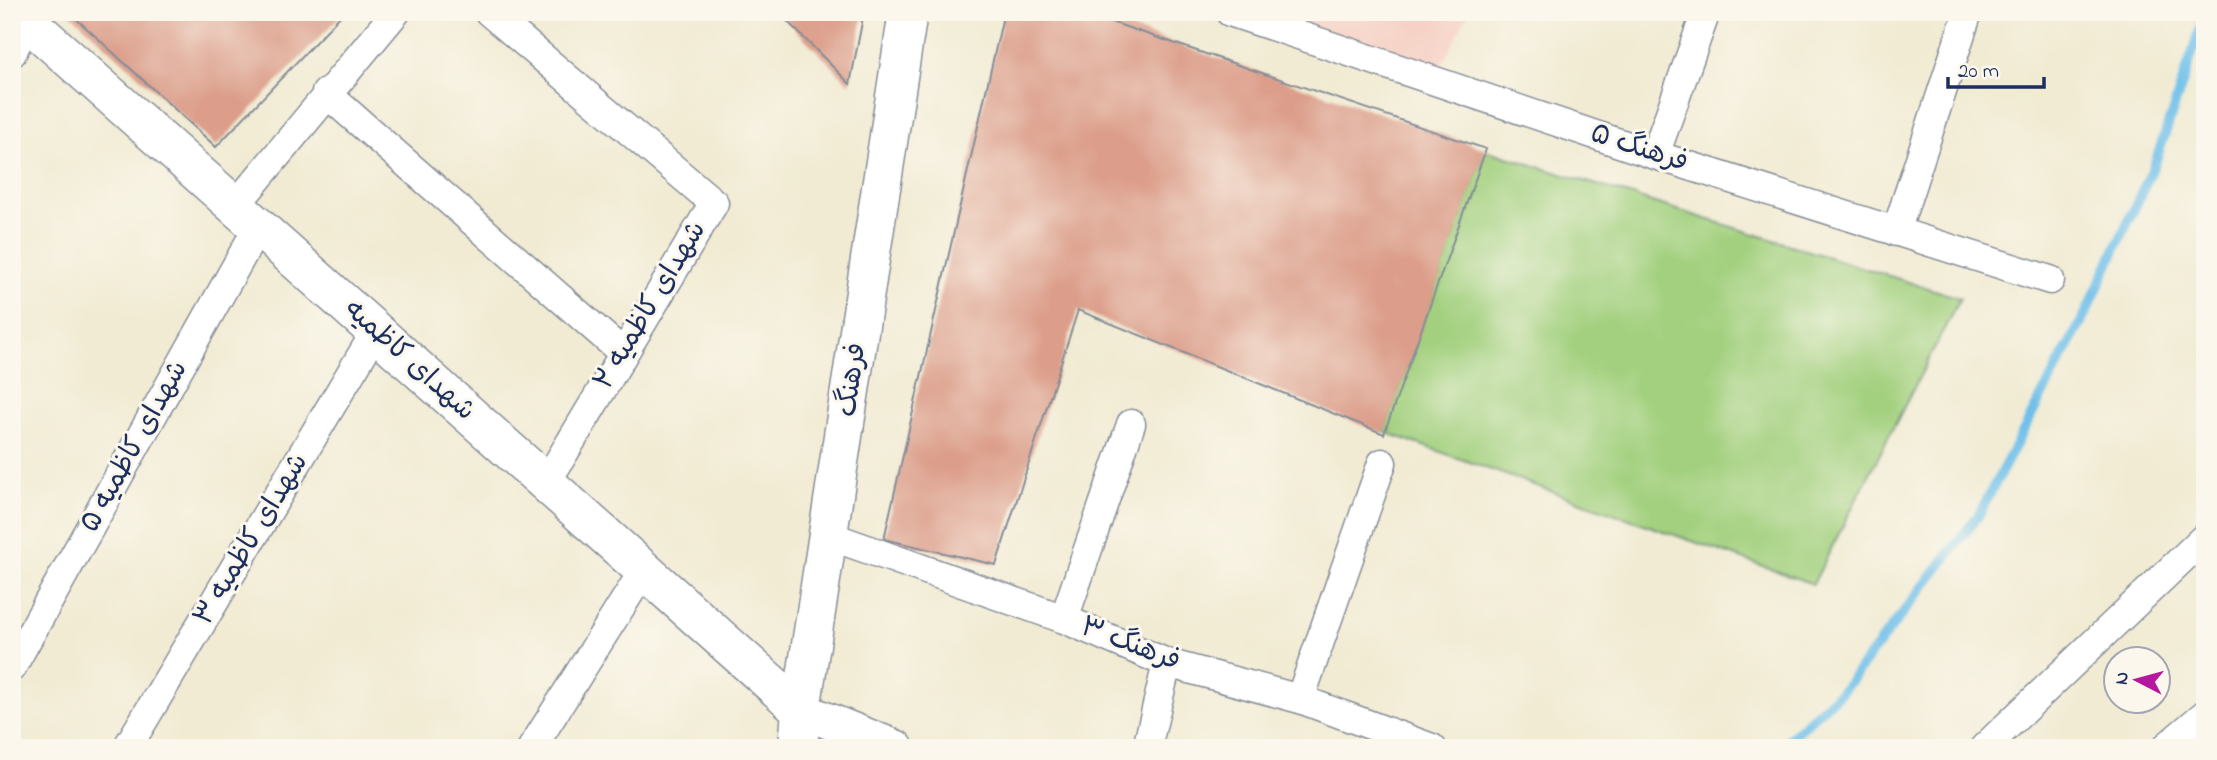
<svg xmlns="http://www.w3.org/2000/svg" width="2217" height="760" viewBox="0 0 2217 760" font-family="'Indie Flower','Playpen Sans Arabic',sans-serif">
	<style>
		.built { fill: #f6d1c5 }
		.green { fill: #a2d07e; stroke: #5e806e; stroke-width: 2 }
		.lines { fill: none; stroke-linecap: round; stroke-linejoin: round }
		.stream { stroke: #6ec0ea; stroke-width: 10 }
		.building { fill: #dc9e8a }
		.minor-casing { stroke: #868d98; stroke-width: 31 }
		.tertiary-casing { stroke: #868d98; stroke-width: 38 }
		.secondary-casing { stroke: #868d98; stroke-width: 41 }
		.minor { stroke: #fff; stroke-width: 28 }
		.tertiary { stroke: #fff; stroke-width: 35 }
		.secondary { stroke: #fff; stroke-width: 38 }
		.labels { text-anchor: middle; dominant-baseline: central; stroke-width: 6; stroke-linejoin: round; paint-order: stroke }
		.street-label { font-size: 28px; fill: #1b2f5e; stroke: #fbf7ec }
	</style>
	<rect width="100%" height="100%" fill="#fbf7ec"/>
	<filter id="ink" filterUnits="userSpaceOnUse"><feTurbulence type="fractalNoise" baseFrequency=".0143" numOctaves="2"/><feDisplacementMap in="SourceGraphic" scale="14" xChannelSelector="R" yChannelSelector="G"/><feConvolveMatrix kernelMatrix="1 2 1 2 8 2 1 2 1" color-interpolation-filters="sRGB"/></filter>
	<filter id="wash" filterUnits="userSpaceOnUse"><feTurbulence type="fractalNoise" baseFrequency=".00686" numOctaves="4" result="noise"/><feDisplacementMap in="SourceGraphic" scale="28" xChannelSelector="R" yChannelSelector="G"/><feGaussianBlur stdDeviation="1.57" result="paint"/><feColorMatrix in="noise" values="0 0 0 0 0 0 0 0 0 0 0 0 0 0 0 0 0 1.4 0 .05"/><feComposite in="paint" operator="in"/></filter>
	<g filter="url(#wash)">
		<rect width="100%" height="100%" fill="#f1ebd3"/>
		<path class="built" d="M1271 12H1469L1440 70Z"/>
		<path class="green" d="M1485 150 1960 298 1813 584 1384 432Z"/>
		<g class="lines">
			<path class="stream" d="M1779 748 1843 690 1978 516 2087 311 2155 163 2205 16"/>
		</g>
		<g id="blocks">
			<path class="building" d="M69 12H344L216 147Z
				M781 12H864L850 84 780 14Z
				M1004 12H1082L1486 149 1384 434 1078 310 996 565 884 539Z"/>
		</g>
	</g>
	<g filter="url(#ink)">
		<use href="#blocks" fill-opacity="0" stroke="#868d98" stroke-width="2"/>
		<g class="lines">
			<defs>
				<path id="minor" d="M489 12 714 203 546 483
					M1230 12 1655 155 2050 280
					M12 53 27 21
					M326 93 622 352
					M1655 155 1706 12
					M235 206 396 12
					M1896 232 1968 12
					M830 536 1064 619 1167 663 1300 699 1432 748
					M1064 619 1131 424
					M12 667 258 227
					M1300 699 1382 463
					M127 748 376 331
					M532 748 644 570
					M1147 748 1167 663
					M1984 748 2205 537
					M2165 748 2205 714"/>
				<path id="tertiary" d="M801 710 896 748"/>
				<path id="secondary" d="M17 12 801 710
					M798 748 801 710 908 12"/>
			</defs>
			<use href="#minor" class="minor-casing"/>
			<use href="#tertiary" class="tertiary-casing"/>
			<use href="#secondary" class="secondary-casing"/>
			<use href="#minor" class="minor"/>
			<use href="#tertiary" class="tertiary"/>
			<use href="#secondary" class="secondary"/>
		</g>
	</g>
	<g class="labels">
		<g class="street-label">
			<text transform="translate(1639 149) rotate(18)">فرهنگ ۵</text>
			<text transform="translate(651 306) rotate(-59)">شهدای کاظمیه ۲</text>
			<text transform="translate(409 361) rotate(42)">شهدای کاظمیه</text>
			<text transform="translate(853 380) rotate(-82)">فرهنگ</text>
			<text transform="translate(135 447) rotate(-61)">شهدای کاظمیه ۵</text>
			<text transform="translate(252 540) rotate(-59)">شهدای کاظمیه ۳</text>
			<text transform="translate(1130 645) rotate(21)">فرهنگ ۳</text>
		</g>
	</g>
	<rect width="2217" height="760" fill="none" stroke="#fbf7ec" stroke-width="42"/>
	<g transform="translate(2137 680) rotate(276)"><circle r="33" fill="#fbf7ec" stroke="#a1a7b3" stroke-width="2"/>
	<path d="M0-5L12 26L0 18L-12 26Z" fill="#b5179e"/>
	<text y="-10" font-size="19" font-weight="bold" text-anchor="middle" fill="#1b2f5e">N</text>
	</g>
	<path d="M1948 77v10h96v-10" fill="none" stroke="#1b2f5e" stroke-width="3.5"/>
	<text x="1958" y="77" font-size="21" fill="#1b2f5e" stroke="#fbf7ec" stroke-width="5" paint-order="stroke">20 m</text>
</svg>
